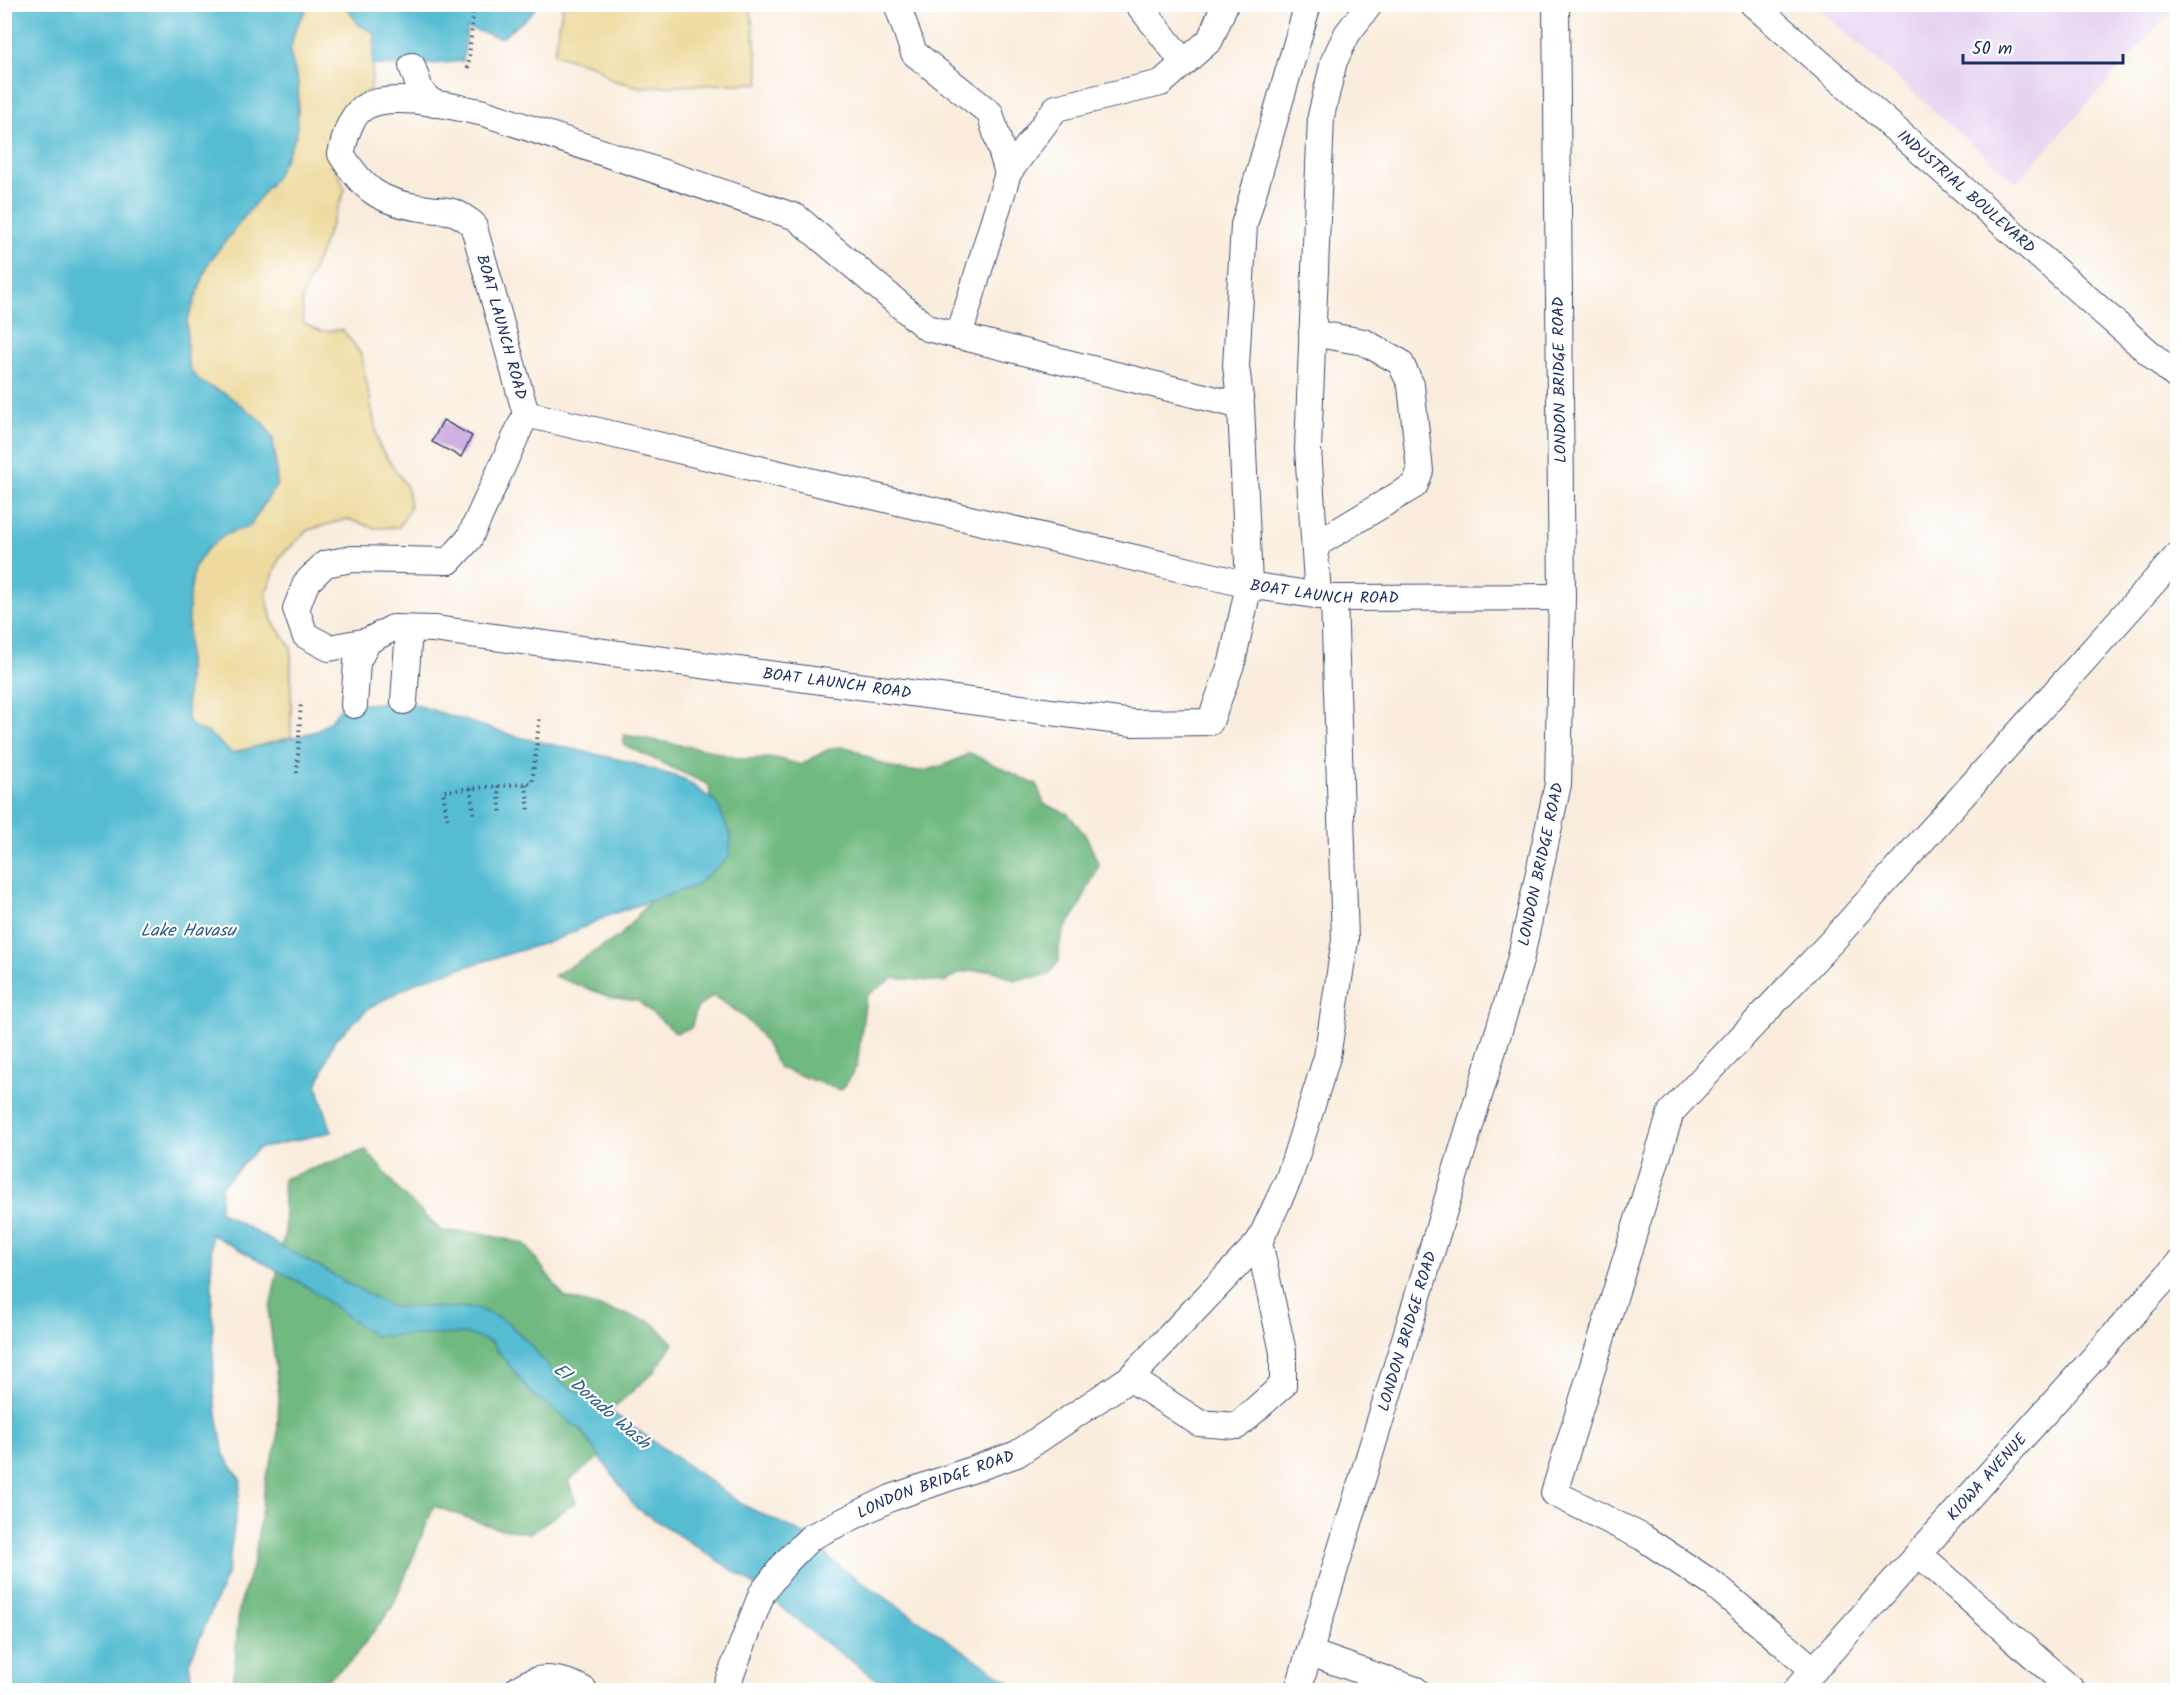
<svg xmlns="http://www.w3.org/2000/svg" width="2182" height="1695" viewBox="0 0 2182 1695" font-family="Kalam,sans-serif">
	<style>
		.built { fill: #e5d3f1 }
		.forest { fill: #70b980; stroke: #46746f; stroke-width: 1.5 }
		.sand { fill: #eeda9e; stroke: #84847e; stroke-width: 1.5 }
		.water { fill: #55bcd2; stroke: #387698; stroke-width: 1.5 }
		.building { fill: #c194d9 }
		.lines { fill: none; stroke-linecap: round; stroke-linejoin: round }
		.minor-casing { stroke: #3c4b71; stroke-width: 28 }
		.path { stroke: #3c4b71; stroke-width: 4; stroke-dasharray: 1.5 4.5; stroke-linecap: butt }
		.minor { stroke: #fff; stroke-width: 26 }
		.labels { text-anchor: middle; dominant-baseline: central; stroke-width: 4.5; stroke-linejoin: round; paint-order: stroke }
		.street-label { font-size: 16px; fill: #1b2f5e; stroke: #fff }
		.water-label { font-size: 18px; font-style: italic; fill: #2f6087; stroke: #fff }
	</style>
	<rect width="100%" height="100%" fill="#fff"/>
	<filter id="ink" filterUnits="userSpaceOnUse"><feTurbulence type="fractalNoise" baseFrequency=".0167" numOctaves="2"/><feDisplacementMap in="SourceGraphic" scale="12" xChannelSelector="R" yChannelSelector="G"/><feConvolveMatrix kernelMatrix="1 2 1 2 8 2 1 2 1" color-interpolation-filters="sRGB"/></filter>
	<filter id="wash" filterUnits="userSpaceOnUse"><feTurbulence type="fractalNoise" baseFrequency=".008" numOctaves="4" result="noise"/><feDisplacementMap in="SourceGraphic" scale="24" xChannelSelector="R" yChannelSelector="G"/><feGaussianBlur stdDeviation="1.35" result="paint"/><feColorMatrix in="noise" values="0 0 0 0 0 0 0 0 0 0 0 0 0 0 0 0 0 1.4 0 .05"/><feComposite in="paint" operator="in"/></filter>
	<g filter="url(#wash)">
		<rect width="100%" height="100%" fill="#f9ecdc"/>
		<path class="built" d="M1814 5H2177L2016 183Z"/>
		<path class="forest" d="M624 735 708 750 741 759 776 758 801 765C814 758 828 746 843 747 853 747 865 756 873 760 912 779 934 772 970 753L1037 785 1044 804 1068 814 1086 836 1099 865 1077 911 1064 930 1059 946V961L1048 975 1015 980 992 970 961 972 945 982 893 978 866 996 857 1066 841 1090 779 1068C760 1030 750 1017 713 996L697 1008 691 1028 676 1033 638 1001 610 997 554 976 620 936 714 827 709 785 624 745Z
			M366 1150 403 1195 442 1231 480 1233 525 1244 564 1297 652 1322 673 1343 655 1371 601 1419 607 1452 568 1481 576 1502 530 1533 496 1528 434 1506 393 1606 351 1661 314 1690H233L239 1608 255 1557 266 1477 277 1444 279 1396 269 1315 285 1230 283 1179Z"/>
		<path class="sand" d="M309 5H345L359 25 375 33 371 89 344 106 332 133 333 159 345 190 302 298 303 323 321 331 343 330 361 354 379 446 407 487 410 508 399 527 375 528 347 519 308 530 280 557 266 593 272 621 291 647V737L232 753 207 732 196 729 187 719 189 600 194 568 207 549 225 535 250 526 277 484 275 453 226 394 202 383 191 371 187 358V321L209 262 285 160C296 136 301 111 298 83 297 73 290 62 290 52 290 35 301 19 309 5Z
			M563 5H750L760 83 640 87 612 80 595 66 554 54Z"/>
		<path class="water" d="M5 5H309L295 28 290 52 298 83 297 132 293 143 275 178 209 262 187 321V358L191 371 202 383 226 394 263 422 273 438 277 484 250 526 224 535 207 549 194 568 189 600 187 719 196 729 207 732 232 753 317 731 331 720 342 706 404 701 514 736 626 761 684 779 717 803 731 837 729 857 695 886 612 914 555 940 421 980 370 1007 334 1041 317 1086 332 1132 257 1149 221 1187 220 1212 391 1307 477 1308 507 1322 530 1344 562 1383 600 1404 745 1506 811 1537 833 1562 1021 1690H892L819 1638 748 1580 635 1507 581 1430 531 1393 491 1342 467 1334 374 1336 306 1286 211 1234 214 1396 224 1455 241 1481 227 1575 189 1663 193 1690H5Z
			M345 5H537C531 18 513 27 502 38L467 28 463 61 412 66 372 65 375 33 359 25Z"/>
		<g id="blocks">
			<path class="building" d="M443 420 472 436 461 457 432 442Z"/>
		</g>
	</g>
	<g filter="url(#ink)">
		<use href="#blocks" fill-opacity="0" stroke="#3c4b71" stroke-width="1.5"/>
		<g class="lines">
			<defs>
				<g id="minor">
					<path d="M897 4 914 53 990 113 1008 173"/>
					<path d="M1138 4 1184 63"/>
					<path id="s1" d="M1753 4 2178 378"/>
					<path d="M412 66 421 92 434 104"/>
					<path d="M1312 333 1364 342 1400 362 1411 385 1420 471 1415 485 1315 545"/>
					<path d="M959 336 1008 173 1056 108 1161 83 1210 40 1225 4"/>
					<path id="s2" d="M1241 406 927 328 796 217 484 113C454 107 389 90 363 108 349 118 345 138 341 154 363 189 379 202 422 208 450 213 449 206 473 224L526 414 469 539 449 561 352 559 325 564 306 583 296 609 305 635 329 648 368 641 393 628 434 629 1133 723 1210 722 1232 662 1249 585 1241 406 1236 366 1244 225 1308 4"/>
					<path id="s3" d="M526 414 1249 585 1334 598 1562 597"/>
					<path d="M1318 596 1308 449 1321 116 1334 61 1347 34 1370 4"/>
					<path d="M404 701 409 629"/>
					<path d="M354 705 357 662 368 641"/>
					<path d="M1130 1378 1199 1423 1237 1426 1283 1385V1352L1259 1242"/>
					<path d="M1919 1554 2072 1690"/>
					<path d="M1310 1653 1416 1690"/>
					<path d="M1814 1670 1713 1584 1642 1537 1554 1493 1671 1112 1834 939 2178 555"/>
					<path d="M517 1690C538 1673 563 1678 584 1690"/>
					<path id="s4" d="M725 1690 762 1593 786 1562 811 1537 891 1498 1017 1454 1130 1378 1259 1242 1289 1178 1327 1057 1345 940 1334 598"/>
					<path id="s5" d="M1298 1690 1520 961 1558 784 1562 597 1556 4"/>
					<path id="s6" d="M1796 1690 2178 1264"/>
				</g>
			</defs>
			<use href="#minor" class="minor-casing"/>
			<path class="path" d="M468 68 474 4
				M297 773 301 701
				M526 784 529 813
				M498 786 501 816
				M471 788 474 817
				M447 819 443 791 532 783 540 715"/>
			<use href="#minor" class="minor"/>
		</g>
	</g>
	<g class="labels">
		<g class="street-label">
			<text stroke="none"><textPath href="#s1" startOffset="284">INDUSTRIAL BOULEVARD</textPath></text>
			<text stroke="none"><textPath href="#s2" startOffset="1263">BOAT LAUNCH ROAD</textPath></text>
			<text transform="translate(1560 380) rotate(-91)">LONDON BRIDGE ROAD</text>
			<text stroke="none"><textPath href="#s3" startOffset="819">BOAT LAUNCH ROAD</textPath></text>
			<text stroke="none"><textPath href="#s2" startOffset="2270">BOAT LAUNCH ROAD</textPath></text>
			<text stroke="none"><textPath href="#s5" startOffset="861">LONDON BRIDGE ROAD</textPath></text>
			<text stroke="none"><textPath href="#s5" startOffset="375">LONDON BRIDGE ROAD</textPath></text>
			<text stroke="none"><textPath href="#s6" startOffset="286">KIOWA AVENUE</textPath></text>
			<text stroke="none"><textPath href="#s4" startOffset="314">LONDON BRIDGE ROAD</textPath></text>
		</g>
		<g class="water-label">
			<text x="188" y="931">Lake Havasu</text>
			<text transform="translate(601 1407) rotate(41)">El Dorado Wash</text>
		</g>
	</g>
	<rect width="2182" height="1695" fill="none" stroke="#fff" stroke-width="24"/>
	<path d="M1963 54v9h160v-9" fill="none" stroke="#1b2f5e" stroke-width="3"/>
	<text x="1972" y="54" font-size="18" fill="#1b2f5e" stroke="#ffffff" stroke-width="4.5" paint-order="stroke">50 m</text>
</svg>
